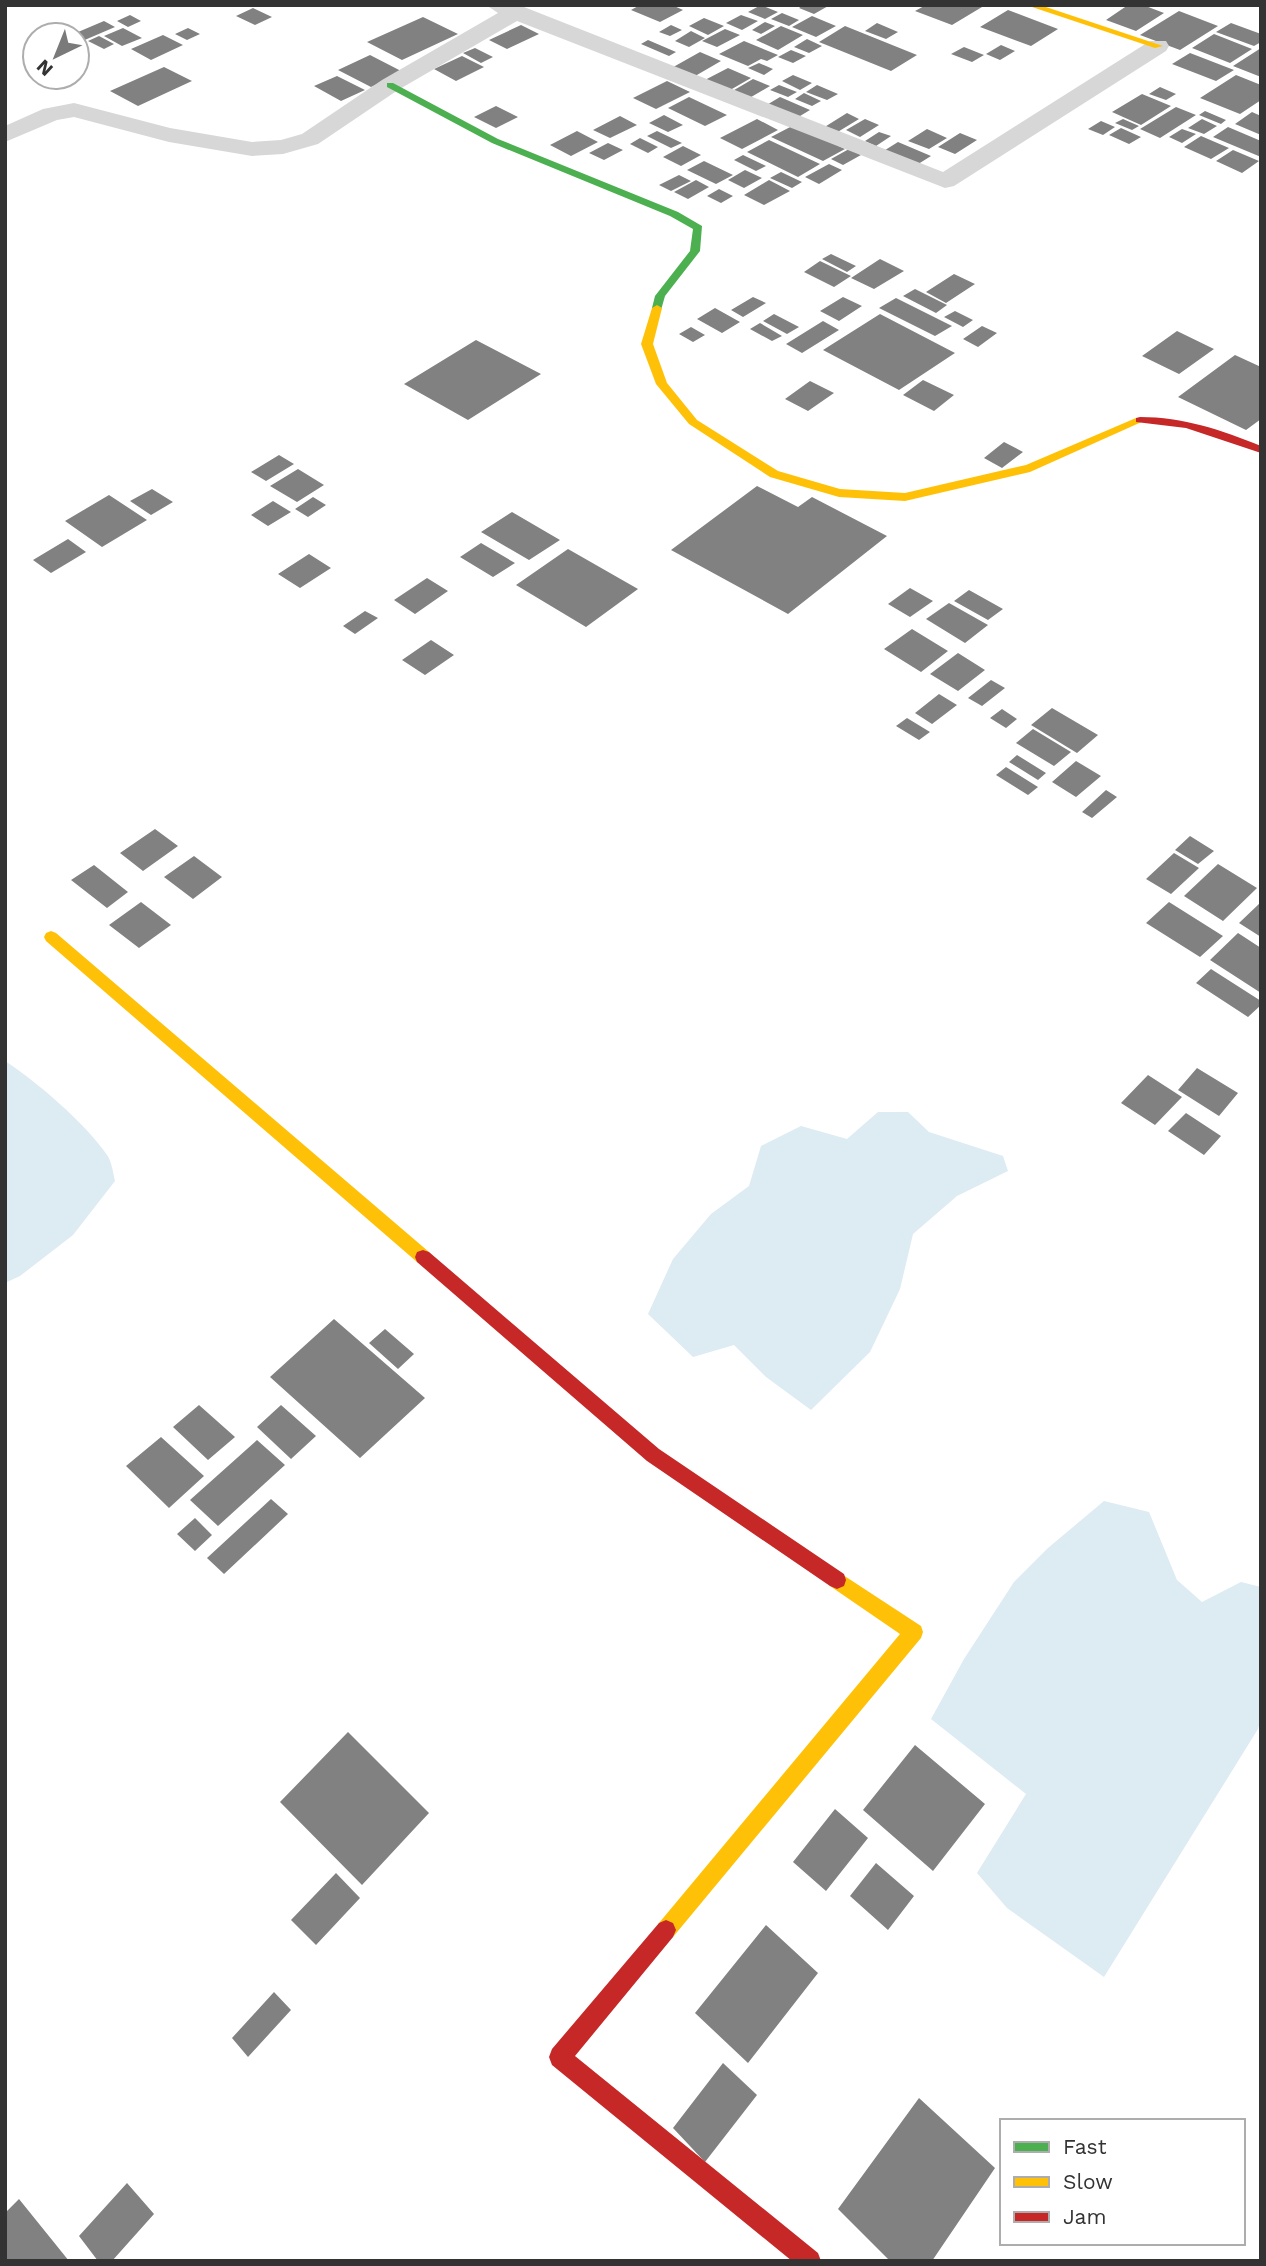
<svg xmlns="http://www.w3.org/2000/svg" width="1266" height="2266" viewBox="0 0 1266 2266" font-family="'Work Sans',sans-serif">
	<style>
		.water { fill: #ddebf3 }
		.building { fill: #818181 }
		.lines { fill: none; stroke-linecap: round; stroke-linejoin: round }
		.street { fill: #d7d7d7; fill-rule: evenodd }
		.fast { fill: #4caf50; fill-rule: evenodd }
		.slow { fill: #ffc107; fill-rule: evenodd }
		.jam { fill: #c62828; fill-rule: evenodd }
	</style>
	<rect width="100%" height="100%" fill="#fff"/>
	<path class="water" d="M5 1061C36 1081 86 1124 107 1155 112 1162 113 1173 115 1181L73 1235 20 1276 5 1283Z
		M878 1112H908L929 1132 1003 1156 1008 1171 957 1196 913 1234 900 1289 870 1352 811 1410 766 1377 734 1345 693 1357 648 1314 673 1259 711 1214 749 1186 761 1146 801 1126 847 1139Z
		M1104 1501 1149 1512 1177 1580 1202 1602 1241 1582 1261 1587V1719L1258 1729 1104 1977 1007 1908 977 1873 1026 1794 931 1719 964 1659 1014 1582 1048 1548Z"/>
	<path class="building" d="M640 5H672L683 10 660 22 631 10Z
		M761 5 778 12 765 19 748 12Z
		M803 5H830L814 14 799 8Z
		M926 5H977L982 7 952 25 915 11Z
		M1128 5H1143L1164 13 1136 31 1106 20Z
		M253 8 272 17 255 25 236 16Z
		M1008 10 1058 29 1031 46 980 27Z
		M1179 11 1218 26 1180 50 1140 35Z
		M782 13 799 20 789 26 771 19Z
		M130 15 141 21 128 27 117 21Z
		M741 15 758 21 742 30 726 23Z
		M812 16 836 26 816 37 792 27Z
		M423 17 458 34 402 60 367 42Z
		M704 18 724 26 708 35 689 26Z
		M104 21 115 27 80 42 77 41V35H71Z
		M765 22 775 26 761 34 752 30Z
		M877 23 898 32 886 39 865 31Z
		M1231 23 1261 34V42L1254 46 1216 32Z
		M521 25 539 34 507 49 489 40Z
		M671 25 682 30 670 36 659 32Z
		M781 26 803 35 778 50 756 40Z
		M845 26 917 55 891 71 819 42Z
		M123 28 142 38 122 46 104 36Z
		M188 28 200 34 187 40 175 34Z
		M725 29 740 35 717 47 702 41Z
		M691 31 705 38 689 47 675 41Z
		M1214 34 1252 49 1230 63 1192 48Z
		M163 35 183 45 151 60 131 49Z
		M99 36 114 44 104 49 88 41Z
		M807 39 822 46 809 53 794 47Z
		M648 40 676 52 669 56 641 44Z
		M744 41 778 55 767 61 761 59 748 66 719 54Z
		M1001 45 1015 51 1000 60 986 54Z
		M964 47 984 55 972 62 951 54Z
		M475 48 493 57 481 63 463 53Z
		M1261 48V77L1233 66Z
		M791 50 806 56 793 63 778 57Z
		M700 52 721 61 690 79 668 70Z
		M1190 53 1234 70 1216 81 1172 64Z
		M370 55 403 72 371 87 338 70Z
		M462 56 484 67 456 81 434 69Z
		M759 63 773 69 764 75 748 68Z
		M164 67 192 81 138 106 110 91Z
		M728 68 751 78 725 93 701 82Z
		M793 75 812 83 800 90 782 81Z
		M1236 75 1261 85V100L1240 114 1200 98Z
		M337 76 365 90 341 101 314 86Z
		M753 79 770 86 746 100 729 93Z
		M667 81 690 92 656 109 633 98Z
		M779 85 797 92 788 97 770 90Z
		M817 85 838 94 827 100 806 92Z
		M1160 87 1176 94 1166 100 1149 94Z
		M804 93 821 101 812 106 795 99Z
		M1142 94 1171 106 1141 125 1112 112Z
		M689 97 727 115 705 126 668 108Z
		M780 97 810 110 795 119 765 106Z
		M496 106 518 117 496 128 474 117Z
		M1176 107 1196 115 1160 138 1140 129Z
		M1205 111 1226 120 1221 124 1199 115Z
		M1252 112 1261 116V135L1235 124Z
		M847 113 859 119 836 133 823 128Z
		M664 115 683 125 668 132 649 123Z
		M620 116 637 125 610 138 593 130Z
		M757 119 778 130 742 149 720 138Z
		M865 119 879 125 860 137 846 130Z
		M1123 119 1139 126 1132 130 1115 123Z
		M1202 119 1217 126 1204 134 1188 128Z
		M1101 121 1115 127 1103 135 1088 129Z
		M794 125 845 149 823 161 771 137Z
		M1228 127 1261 141V157L1213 137Z
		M1121 128 1141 137 1129 144 1109 135Z
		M927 129 947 138 929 149 908 141Z
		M1182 129 1196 134 1182 143 1169 137Z
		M577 131 598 142 571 156 550 145Z
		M657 131 682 143 671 148 647 136Z
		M879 132 891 136 876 146 865 141Z
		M960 133 977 140 955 154 938 147Z
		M1201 136 1229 148 1211 159 1184 147Z
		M640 138 658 147 648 153 630 144Z
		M769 140 820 164 798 177 747 152Z
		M898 142 931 156 915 166 882 152Z
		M608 143 623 150 604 160 589 153Z
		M683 146 701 155 681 166 663 157Z
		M849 149 861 155 843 165 831 159Z
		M1233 150 1259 161 1242 173 1216 161Z
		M743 155 766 166 756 171 734 160Z
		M704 161 733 175 716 184 687 170Z
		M829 164 842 170 819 184 805 177Z
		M745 170 762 178 744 188 728 180Z
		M781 172 802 182 792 188 770 178Z
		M679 175 691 181 671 191 659 185Z
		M696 180 709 187 688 199 674 192Z
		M769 180 790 191 764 205 744 195Z
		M719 189 733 196 721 203 707 196Z
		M831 254 856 266 847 272 822 259Z
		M880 259 904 271 874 289 851 278Z
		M820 261 851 276 834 287 804 272Z
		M954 274 975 284 946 303 926 292Z
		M915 289 947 305 936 313 903 296Z
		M753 297 766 303 743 317 731 310Z
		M843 297 862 306 839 321 820 311Z
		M896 298 952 326 935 336 879 308Z
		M715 308 740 322 722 333 697 319Z
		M955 311 973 320 963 327 944 317Z
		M774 314 799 327 787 334 763 321Z
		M880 314 955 353 899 390 823 350Z
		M823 321 839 330 802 353 786 344Z
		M760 323 782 336 772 341 750 329Z
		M982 326 997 333 978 347 963 339Z
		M691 327 705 335 693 342 679 334Z
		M1177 331 1214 349 1179 374 1142 356Z
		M476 340 541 374 468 420 404 384Z
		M1235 355 1261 367V419L1246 430 1178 397Z
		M923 380 954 395 934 411 903 395Z
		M810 381 834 393 808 411 785 399Z
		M1004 442 1023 452 1002 468 984 458Z
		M279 455 294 464 266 481 251 472Z
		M298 469 324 485 297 502 270 486Z
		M757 486 798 507 812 497 887 536 788 614 671 550Z
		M152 489 173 502 151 515 130 501Z
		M109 495 147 520 102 547 65 521Z
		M313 497 326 505 308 517 295 509Z
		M273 501 291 512 268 526 251 515Z
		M512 512 560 540 529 560 481 532Z
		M68 539 86 552 51 573 33 560Z
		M481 543 515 563 493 577 460 557Z
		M568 549 638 589 586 627 516 585Z
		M309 554 331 568 300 588 278 574Z
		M427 578 448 591 415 614 394 600Z
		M910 588 933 601 910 617 888 604Z
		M969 590 1003 609 988 620 954 601Z
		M949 603 988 625 965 643 926 619Z
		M365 611 378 618 355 634 343 626Z
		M912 629 948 651 921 672 884 649Z
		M431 640 454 655 425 675 402 660Z
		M958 653 985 670 958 691 930 674Z
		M991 680 1005 688 982 706 968 698Z
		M939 694 957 705 932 724 915 713Z
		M1052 708 1098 735 1077 753 1031 725Z
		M1002 709 1017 719 1006 728 990 718Z
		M907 718 930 732 919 740 896 726Z
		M1033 729 1071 752 1054 766 1016 743Z
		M1017 755 1046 773 1038 780 1009 762Z
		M1076 761 1101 776 1076 797 1052 782Z
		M1006 767 1038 787 1028 795 996 775Z
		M1106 790 1117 797 1092 818 1082 812Z
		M155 829 178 846 143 871 120 853Z
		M1190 836 1214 851 1198 864 1175 850Z
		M1174 853 1199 868 1171 894 1146 879Z
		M194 856 222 877 193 899 164 877Z
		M1218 864 1257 888 1223 921 1184 896Z
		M94 865 128 892 107 908 71 880Z
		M141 902 171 925 139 948 109 925Z
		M1169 902 1223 936 1200 957 1146 923Z
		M1261 902V937L1239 923Z
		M1238 933 1261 948V993L1210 960Z
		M1211 969 1261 1001V1005L1248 1017 1196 983Z
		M1197 1068 1238 1093 1219 1116 1178 1090Z
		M1148 1075 1182 1097 1155 1125 1121 1103Z
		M1186 1113 1221 1136 1204 1155 1168 1131Z
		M334 1319 425 1398 360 1458 270 1377Z
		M385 1329 414 1354 398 1369 369 1343Z
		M199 1405 235 1437 208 1460 173 1427Z
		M281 1405 316 1436 291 1459 257 1427Z
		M161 1437 204 1476 169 1508 126 1466Z
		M257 1440 285 1465 218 1526 190 1500Z
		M271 1499 288 1514 224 1574 207 1558Z
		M195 1518 212 1535 195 1551 177 1534Z
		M348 1732 429 1813 362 1885 280 1802Z
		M915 1745 985 1804 933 1871 863 1810Z
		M835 1809 868 1838 826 1891 793 1862Z
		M876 1863 914 1896 888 1930 850 1896Z
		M336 1873 360 1898 316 1945 291 1920Z
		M766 1925 818 1973 748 2063 695 2013Z
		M274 1992 291 2010 248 2057 232 2038Z
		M723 2063 757 2095 705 2162 673 2128Z
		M919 2098 995 2168 932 2261H890L838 2209Z
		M127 2183 154 2214 112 2261H98L79 2236Z
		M19 2199 69 2261H5V2213Z"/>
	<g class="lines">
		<path class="street" d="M486 5 524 7 943 172 1150 41H1166L1169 46 1166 51 954 186 945 188 517 21 398 90 318 144 283 154 252 156 169 142 74 117 57 120 5 142V126L43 109 74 103 170 128 252 142 281 140 302 134 382 80 498 13Z"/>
		<path class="fast" d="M387 83H393L498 139 678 212 702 226 700 251 665 296 661 310 652 308 655 296 690 251 693 229 670 216 492 143 387 87Z"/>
		<path class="slow" d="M1026 5H1040L1163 46 1155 48Z
			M657 305 662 308 653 344 667 383 697 420 778 471 840 489 905 493 1026 465 1136 418 1146 420 1030 472 905 501 839 497 770 477 689 424 656 384 641 344 652 308Z
			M51 931 56 933 429 1252 431 1257 429 1262 423 1264 417 1262 46 941 44 937 46 933Z
			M837 1571 921 1626 923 1632 921 1638 673 1937 666 1940 659 1937 656 1930 659 1923 900 1634 830 1586 828 1580 830 1574Z"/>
		<path class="jam" d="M1140 417C1183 417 1222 430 1261 446V453L1186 428 1136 422V418Z
			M423 1250 429 1252 659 1449 844 1574 846 1580 844 1586 837 1589 830 1586 647 1461 417 1262 415 1257 417 1252Z
			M666 1920 673 1923 676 1930 673 1937 575 2056 818 2253 821 2261H792L552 2065 549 2057 552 2049 659 1923Z"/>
	</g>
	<rect width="1266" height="2266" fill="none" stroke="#333333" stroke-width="14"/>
	<rect x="1000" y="2119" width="245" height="126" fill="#ffffff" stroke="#adadad" stroke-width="2"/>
	<rect x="1014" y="2142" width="35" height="10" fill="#4caf50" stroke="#adadad" stroke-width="2"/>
	<text x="1063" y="2154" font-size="21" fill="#333333">Fast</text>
	<rect x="1014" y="2177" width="35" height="10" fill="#ffc107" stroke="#adadad" stroke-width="2"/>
	<text x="1063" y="2189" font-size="21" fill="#333333">Slow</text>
	<rect x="1014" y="2212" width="35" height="10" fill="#c62828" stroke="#adadad" stroke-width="2"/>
	<text x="1063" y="2224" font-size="21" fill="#333333">Jam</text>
	<g transform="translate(56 56) rotate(223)"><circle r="33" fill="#ffffff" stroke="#adadad" stroke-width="2"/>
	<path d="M0-5L12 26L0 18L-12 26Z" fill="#7a7a7a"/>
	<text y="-10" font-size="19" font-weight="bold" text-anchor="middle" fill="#333333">N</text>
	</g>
</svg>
